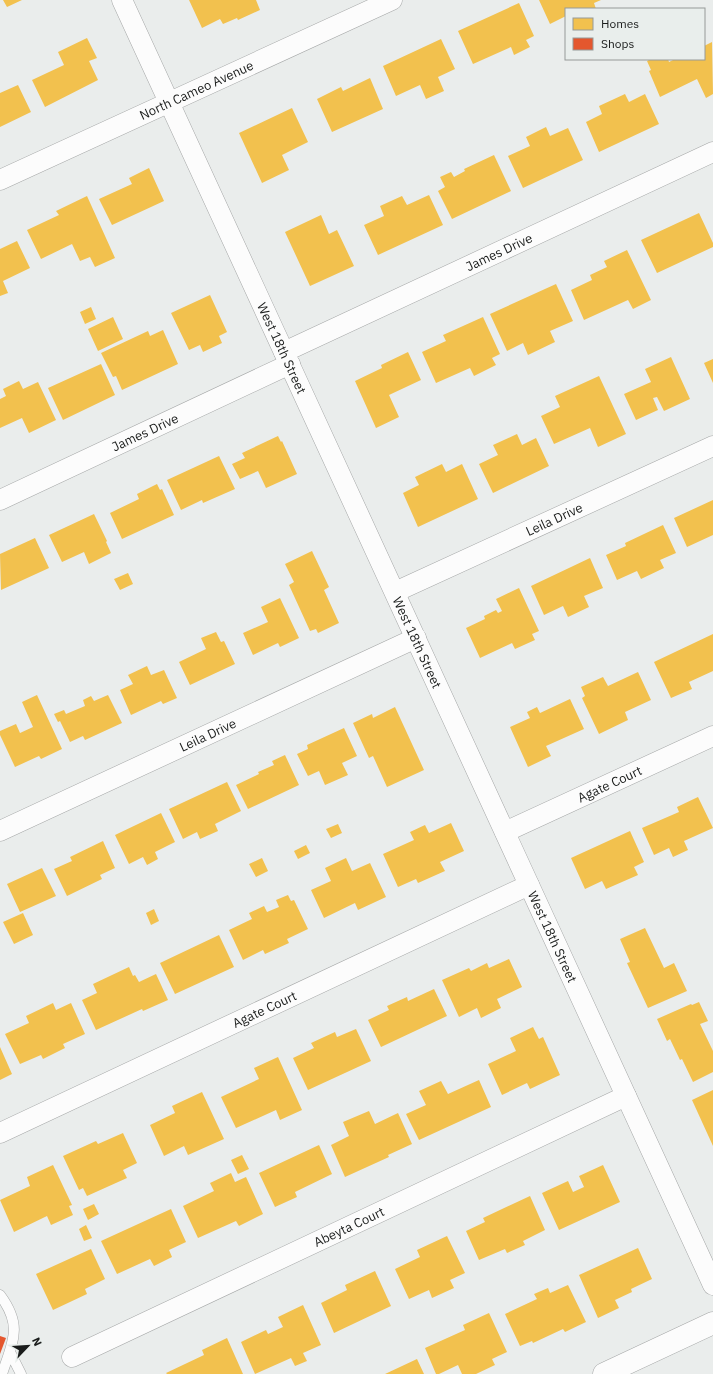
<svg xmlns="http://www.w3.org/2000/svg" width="713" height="1374" viewBox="0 0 713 1374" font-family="'IBM Plex Sans',sans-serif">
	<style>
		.homes { fill: #f2c14e }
		.shops { fill: #e4572e }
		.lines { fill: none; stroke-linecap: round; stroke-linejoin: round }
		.lane-casing { stroke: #a5a7a7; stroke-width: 11 }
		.street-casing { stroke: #a5a7a7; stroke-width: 21 }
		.secondary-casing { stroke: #a5a7a7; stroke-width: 23 }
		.lane { stroke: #fcfcfc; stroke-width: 10 }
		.street { stroke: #fcfcfc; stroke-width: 20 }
		.secondary { stroke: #fcfcfc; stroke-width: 22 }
		.labels { text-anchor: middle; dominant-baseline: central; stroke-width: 4; stroke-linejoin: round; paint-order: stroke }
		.street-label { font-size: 13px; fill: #1a1c1b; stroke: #e9eeec }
	</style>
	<rect width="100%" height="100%" fill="#eaedec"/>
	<path class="homes" d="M3 0H22L7 7Z
		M189 0H256L260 10 238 20 237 18 223 24 220 19 202 28Z
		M539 0H601L594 3 596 9H566V16L550 24Z
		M519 3 534 36 526 40 530 47 514 55 511 47 473 64 458 31Z
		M87 38 97 58 89 61 98 80 45 107 32 80 64 65 58 52Z
		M441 39 455 69 438 77 444 91 426 99 420 85 396 96 383 66Z
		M712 42 713 94 706 98 697 79 660 97 649 71 651 70 647 61 651 59H668L669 62 675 59H704V46Z
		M370 78 383 109 332 132 317 99 341 87 343 91Z
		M18 85 31 112 0 127V93Z
		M625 94 629 102 645 94 659 124 599 152 586 122 602 114 599 106Z
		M292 108 308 142 282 155 289 170 262 183 239 133Z
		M546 127 550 136 568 128 583 160 523 188 508 156 530 146 526 137Z
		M494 155 511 191 452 219 438 191 445 187 440 177 451 172 454 177 465 171 464 169Z
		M149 168 164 201 112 225 99 199 132 184 129 178Z
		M429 195 443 225 378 255 364 225 384 216 380 206 402 196 407 205Z
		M87 196 115 258 95 267 90 257 80 261 72 244 41 259 27 230 59 215 56 211Z
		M699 213 713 243V247L657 273 641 240Z
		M321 215 329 234 337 230 354 266 310 286 285 232Z
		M17 241 30 268 3 281 8 293 0 296V249Z
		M627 250 651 300 633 309 628 300 584 320 571 290 592 280 590 275 607 267 604 261Z
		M556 284 573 321 550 331 555 342 528 355 523 343 507 351 490 314Z
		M210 295 227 332 219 336 222 343 203 352 200 345 189 350 171 313Z
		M91 307 96 319 85 324 80 312Z
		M113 317 123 339 98 351 88 329Z
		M483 317 500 354 492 358 496 365 474 376 470 368 436 383 422 352 446 341 443 335Z
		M163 330 178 364 122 390 116 376 113 377 101 353 148 331 150 336Z
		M408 352 421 380 389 395 399 417 376 428 355 381 382 368 381 365Z
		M671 357 690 399 664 411 657 397 653 398 658 410 636 420 624 394 651 382 645 369Z
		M713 359V383L704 363Z
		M101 364 115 395 63 420 48 388Z
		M599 376 626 434 598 447 590 428 554 444 541 416 560 407 555 396Z
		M19 381 23 389 38 382 56 420 29 433 22 418 0 428V399L6 396 3 389Z
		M517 434 522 445 536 438 549 466 493 493 479 464 498 455 493 445Z
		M278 436 281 442 282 441 297 474 266 488 258 471 240 479 232 464 245 458 242 453Z
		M219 456 235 489 203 503 202 500 181 510 167 480Z
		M442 464 446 472 462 464 478 499 418 527 403 493 419 485 415 477Z
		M157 484 160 490 162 489 174 515 122 539 110 513 139 499 137 494Z
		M713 500V535L687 547 674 518Z
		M94 514 107 541 106 542 111 553 89 564 84 552 62 562 49 535Z
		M663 525 676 553 660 560 664 568 641 579 637 571 617 580 606 555 626 546 625 543Z
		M35 538 49 568 1 590 0 554Z
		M312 551 329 587 324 590 339 623 318 633 316 629 310 631 289 585 294 582 285 564Z
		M590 558 603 588 584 596 589 607 568 617 563 606 544 615 531 586Z
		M128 573 133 584 120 590 114 579Z
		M519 588 539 631 532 634 535 640 515 649 512 643 480 658 466 628 485 619 484 616 496 610 498 613 502 611 496 599Z
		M280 598 299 638 280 647 278 643 253 655 243 633 268 622 261 607Z
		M216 632 221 642 224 641 235 664 190 685 179 662 206 649 201 638Z
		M713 634V671L689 682 692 689 671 698 654 662Z
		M147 666 151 675 164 670 177 698 163 704 161 701 131 715 120 690 133 684 128 675Z
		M638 672 651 700 625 712 628 720 599 734 582 698 585 696 581 687 603 677 608 686Z
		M37 695 62 749 41 759 39 756 15 767 0 735V731L16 724 20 733 33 727 22 702Z
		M108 695 122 723 85 740 83 736 70 742 60 721 58 722 54 714 64 710 66 714 85 706 83 700 91 696 94 701Z
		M570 699 584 729 546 746 551 756 528 767 510 727 530 718 527 712 537 707 540 713Z
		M395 707 424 770 387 787 373 756 369 758 353 723 372 714 373 718Z
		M344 728 357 756 342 763 348 775 325 785 319 771 308 776 297 754 308 749 307 745Z
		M285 755 299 785 248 809 236 785 259 774 258 772 274 765 272 761Z
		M227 782 241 811 215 824 218 831 200 839 197 832 183 839 169 809Z
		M698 797 713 828 684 841 688 850 673 857 669 848 654 855 642 828 679 812 677 807Z
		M161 813 175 842 155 852 158 859 147 865 143 857 129 864 115 835Z
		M451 823 464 851 440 862 445 871 418 883 416 879 398 887 383 854 414 840 410 832 425 825 429 833Z
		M338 824 342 833 331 838 326 829Z
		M630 831 644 862 634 867 638 875 606 889 602 881 585 889 571 858Z
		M103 841 115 868 100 875 102 879 67 896 54 869 72 861 70 857Z
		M306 845 310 853 298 859 294 851Z
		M262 858 268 871 256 877 249 864Z
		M346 858 352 871 370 863 386 897 358 910 355 903 324 918 311 890 331 881 325 868Z
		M42 868 56 896 20 912 7 884Z
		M288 895 291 901 294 900 308 929 287 939 289 943 265 954 263 950 243 960 229 930 252 919 249 913 264 906 267 912 279 907 276 900Z
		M154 909 159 921 151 925 146 913Z
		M23 913 33 935 14 944 3 922Z
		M645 928 664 968 674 963 687 991 648 1008 627 963 630 962 620 939Z
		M219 935 234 967 175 994 160 963Z
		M509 959 522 987 497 999 501 1008 481 1018 477 1008 459 1017 442 980 469 968 471 971 487 963 489 968Z
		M129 967 133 976 135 975 139 982 156 974 168 1000 143 1011 142 1009 96 1030 82 1000 97 993 93 984Z
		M434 989 447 1016 381 1047 368 1020 389 1010 387 1006 407 997 408 1001Z
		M699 1002 708 1021 700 1024 713 1051V1072L693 1082 682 1059 680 1060 670 1039 667 1041 657 1019 691 1004 692 1005Z
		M53 1003 56 1010 71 1003 85 1034 63 1044 65 1048 43 1059 41 1055 20 1064 5 1034 29 1023 26 1016Z
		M533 1027 539 1039 543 1037 560 1075 530 1089 527 1083 502 1095 488 1064 516 1051 510 1038Z
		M356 1029 371 1061 308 1090 293 1058 314 1048 311 1043 335 1032 337 1037Z
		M0 1047 12 1074 0 1080Z
		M278 1057 302 1110 280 1120 276 1110 236 1128 221 1097 259 1079 254 1068Z
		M479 1080 491 1107 419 1140 406 1114 426 1105 419 1091 441 1081 448 1094Z
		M713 1090V1146L692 1100Z
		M202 1092 224 1139 188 1155 184 1146 164 1156 150 1125 175 1113 172 1106Z
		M369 1111 375 1124 398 1113 412 1144 388 1155 389 1157 345 1177 331 1145 349 1136 343 1122Z
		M123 1133 137 1163 123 1170 127 1178 87 1196 83 1188 79 1190 63 1156 96 1141 98 1144Z
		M319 1145 332 1174 295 1192 297 1197 275 1207 259 1173Z
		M242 1155 249 1169 238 1174 231 1160Z
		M53 1165 72 1205 69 1206 73 1215 51 1225 47 1216 14 1232 0 1200 30 1186 27 1177Z
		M603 1165 620 1202 559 1230 542 1193 568 1181 573 1192 584 1187 579 1176Z
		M231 1173 235 1182 246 1177 263 1214 239 1226 236 1221 198 1238 183 1206 214 1191 210 1183Z
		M530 1196 545 1230 523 1241 525 1245 507 1253 505 1249 479 1260 466 1231 485 1222 483 1218Z
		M94 1204 99 1214 88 1220 83 1209Z
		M171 1209 186 1242 169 1250 172 1257 154 1266 150 1259 117 1274 101 1241Z
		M86 1225 92 1238 84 1241 79 1229Z
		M447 1236 465 1273 450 1280 454 1288 432 1298 429 1290 409 1299 395 1269 420 1257 417 1250Z
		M638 1248 652 1279 631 1289 632 1292 615 1300 619 1308 598 1318 579 1275Z
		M91 1249 105 1279 85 1289 87 1294 53 1310 36 1274Z
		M375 1271 391 1306 334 1333 321 1303 347 1290 345 1285Z
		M568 1285 586 1322 565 1332 563 1329 533 1343 532 1341 520 1346 505 1314 537 1299 534 1294 548 1288 550 1293Z
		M303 1305 321 1345 303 1353 307 1361 295 1366 291 1358 255 1374 241 1342 266 1330 268 1334 283 1327 278 1317Z
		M489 1313 507 1352 492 1359 495 1365 476 1374H462L458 1365 439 1374H436L425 1348 465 1330 463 1325Z
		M227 1338 243 1374H167L166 1373 204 1355 202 1350Z
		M417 1359 424 1374H385Z"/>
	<path class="shops" d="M0 1336 6 1338 0 1354Z"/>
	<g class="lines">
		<defs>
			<path id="lane" d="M0 1295C23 1326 13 1341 2 1374
				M10 1352 21 1374"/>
			<g id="street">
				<path id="s1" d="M122 0 713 1285"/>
				<path id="s2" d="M0 180 392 0"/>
				<path id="s3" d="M284 352 713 152"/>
				<path id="s4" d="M0 500 290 364"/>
				<path id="s5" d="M395 592 713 446"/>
				<path id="s6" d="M0 831 416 638"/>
				<path id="s7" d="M505 832 713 736"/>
				<path id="s8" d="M0 1133 529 885"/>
				<path id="s9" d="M72 1357 626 1096"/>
			</g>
			<path id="secondary" d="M604 1374 713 1323"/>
		</defs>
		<use href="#lane" class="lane-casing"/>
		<use href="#street" class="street-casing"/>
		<use href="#secondary" class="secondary-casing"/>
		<use href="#lane" class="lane"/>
		<use href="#street" class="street"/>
		<use href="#secondary" class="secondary"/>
	</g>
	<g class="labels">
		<g class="street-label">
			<text stroke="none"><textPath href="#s2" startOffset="216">North Cameo Avenue</textPath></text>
			<text stroke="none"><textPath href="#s3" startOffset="237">James Drive</textPath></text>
			<text stroke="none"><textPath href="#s1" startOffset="383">West 18th Street</textPath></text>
			<text stroke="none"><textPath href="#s4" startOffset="160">James Drive</textPath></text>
			<text stroke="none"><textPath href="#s5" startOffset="175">Leila Drive</textPath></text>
			<text stroke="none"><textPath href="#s1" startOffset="707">West 18th Street</textPath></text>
			<text stroke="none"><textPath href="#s6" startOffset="229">Leila Drive</textPath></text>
			<text stroke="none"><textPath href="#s7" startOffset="115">Agate Court</textPath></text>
			<text stroke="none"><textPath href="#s1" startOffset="1031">West 18th Street</textPath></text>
			<text stroke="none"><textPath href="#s8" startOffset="292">Agate Court</textPath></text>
			<text stroke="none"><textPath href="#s9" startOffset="306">Abeyta Court</textPath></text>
		</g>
	</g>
	<rect x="565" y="8" width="140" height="52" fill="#e9eeec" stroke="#969a98"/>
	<rect x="573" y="18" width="20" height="12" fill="#f2c14e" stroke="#969a98"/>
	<text x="601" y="28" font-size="12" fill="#1a1c1b">Homes</text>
	<rect x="573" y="38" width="20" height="12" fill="#e4572e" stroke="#969a98"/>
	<text x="601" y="48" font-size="12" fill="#1a1c1b">Shops</text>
	<g transform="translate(28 1346) rotate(65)" stroke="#e9eeec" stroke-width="3" paint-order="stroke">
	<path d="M0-3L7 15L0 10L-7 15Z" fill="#1a1c1b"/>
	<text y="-6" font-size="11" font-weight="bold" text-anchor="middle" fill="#1a1c1b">N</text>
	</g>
</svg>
